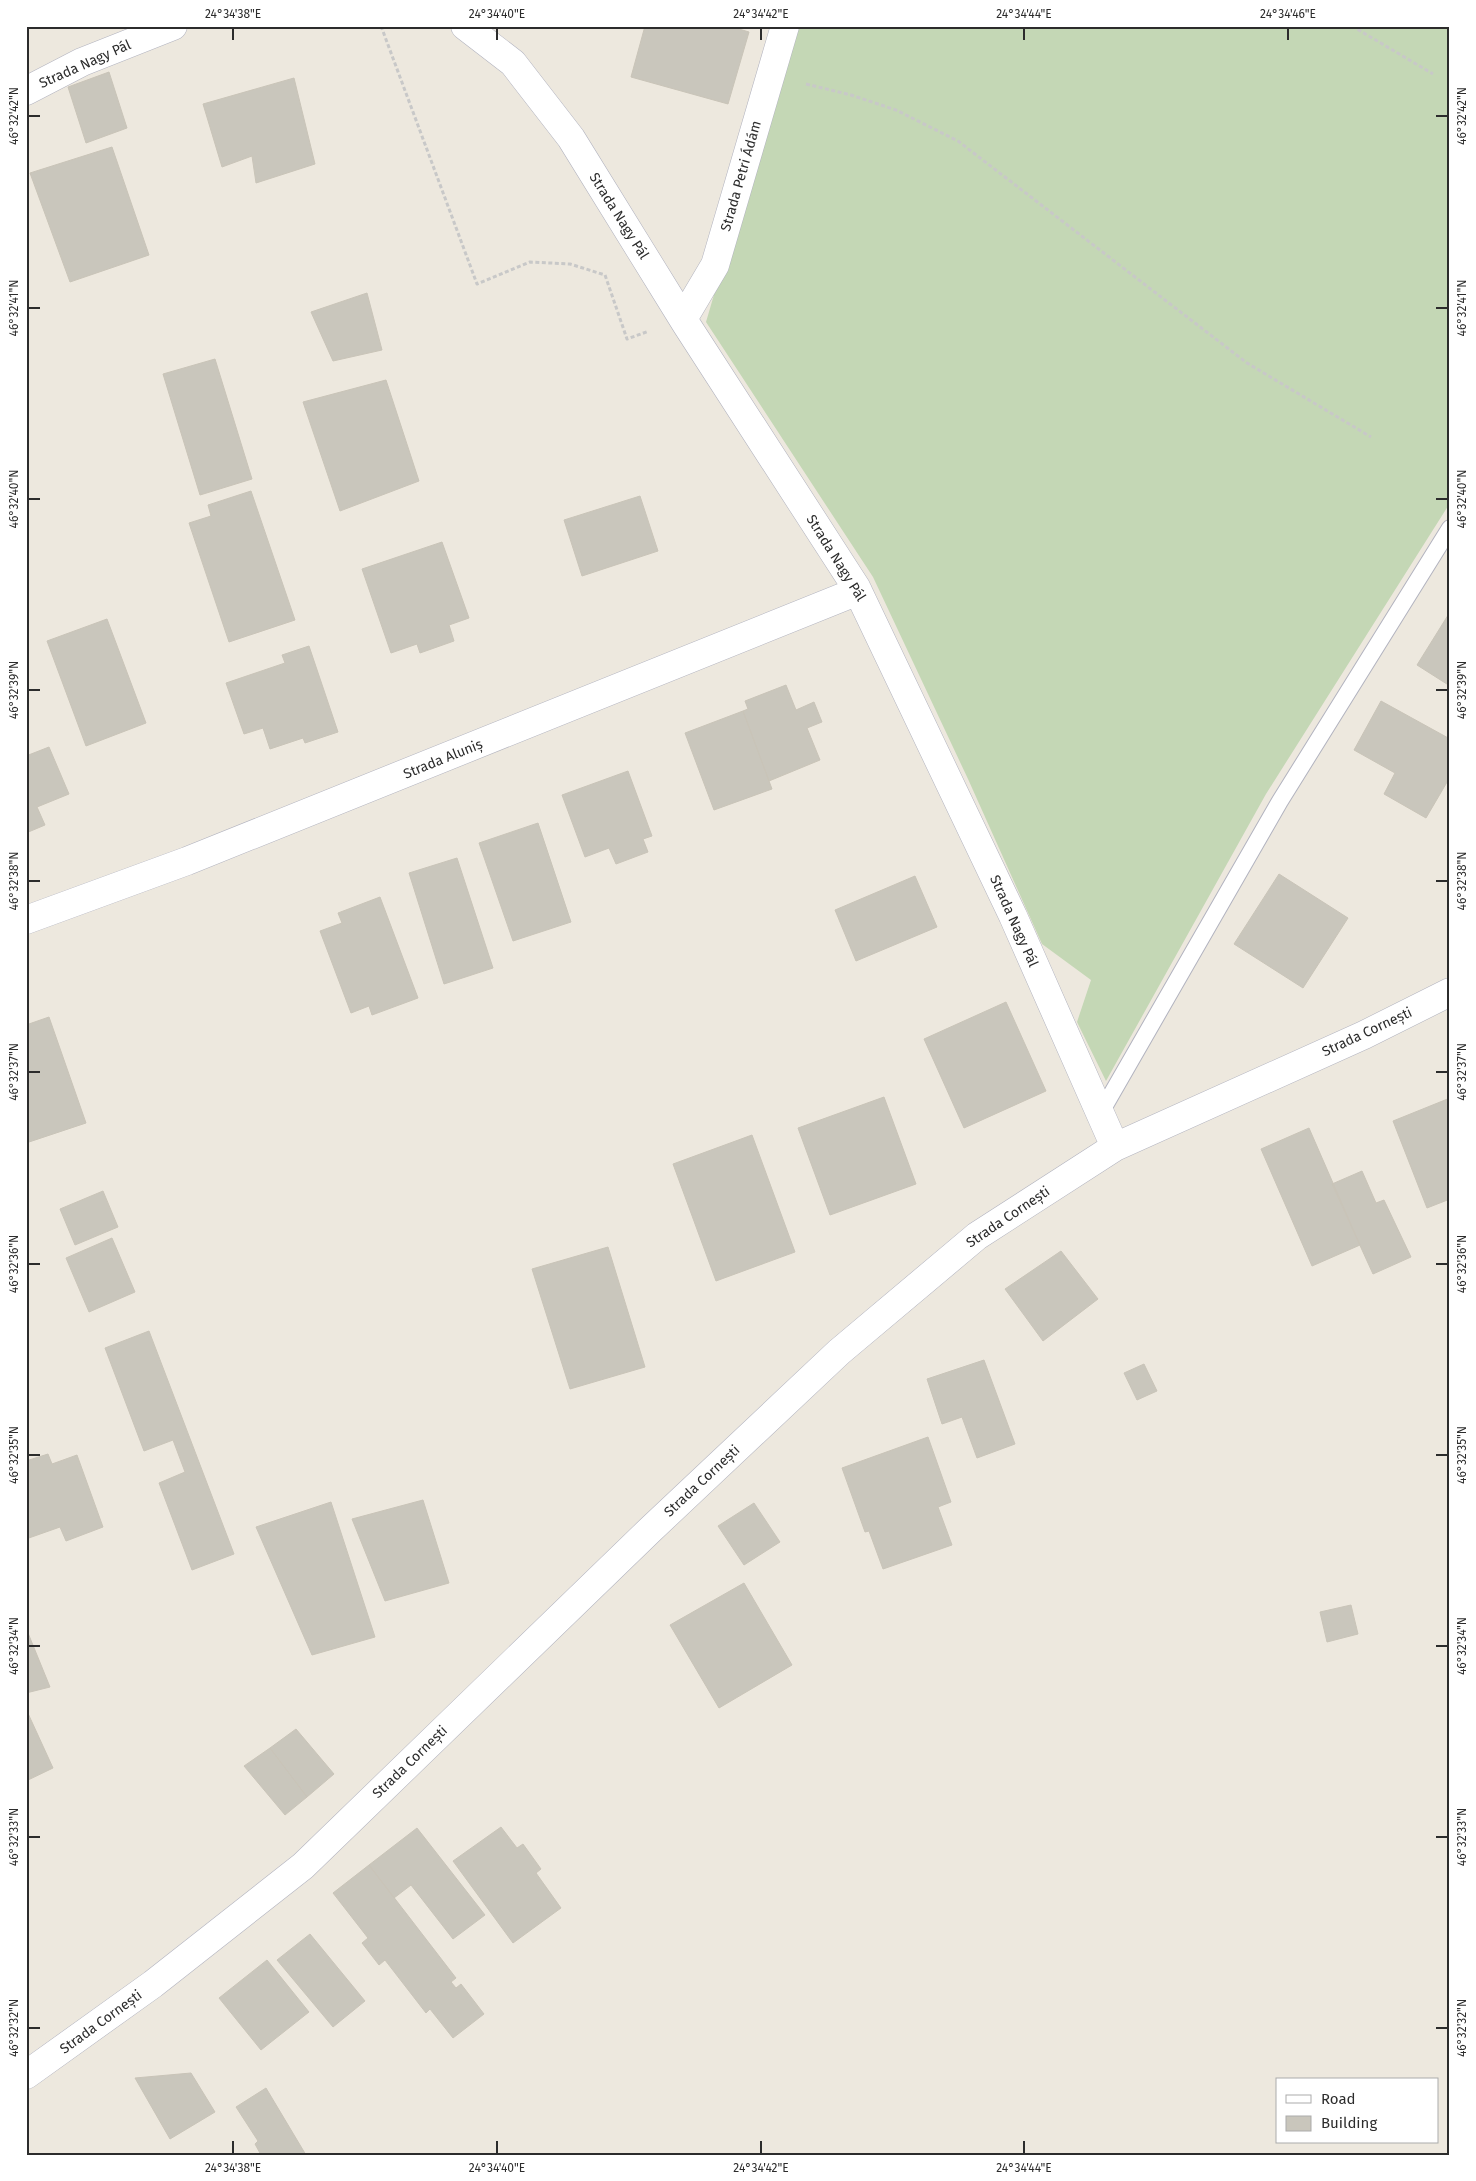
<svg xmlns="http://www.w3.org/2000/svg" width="1476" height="2181" viewBox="0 0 1476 2181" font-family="'Fira Sans',sans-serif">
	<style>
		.cemetery { fill: #c4d7b5 }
		.building { fill: #c9c6bc; stroke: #c9c4b8 }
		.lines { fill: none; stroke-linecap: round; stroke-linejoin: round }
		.lane-casing { stroke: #b2b3bf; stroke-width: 18 }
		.street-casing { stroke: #b2b3bf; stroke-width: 29 }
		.path { stroke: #c8c8c8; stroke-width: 3; stroke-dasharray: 4 2.5; stroke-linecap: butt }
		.lane { stroke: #fff; stroke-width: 16 }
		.street { stroke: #fff; stroke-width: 28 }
		.ticks { fill: none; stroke: #2c2c2c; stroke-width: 2 }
		.labels { text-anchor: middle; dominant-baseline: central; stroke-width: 5; stroke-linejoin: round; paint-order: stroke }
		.street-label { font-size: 14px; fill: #2c2c2c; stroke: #fff }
		.neatline { fill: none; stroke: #2c2c2c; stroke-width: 2 }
		.ticks-label { font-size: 12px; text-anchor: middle; fill: #2c2c2c }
	</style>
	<rect width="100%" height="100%" fill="#ede8de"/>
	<path class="cemetery" d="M793 26H1450V503L1266 794 1106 1081 1077 1022 1091 980 1042 944 968 779 873 577 706 322Z"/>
	<path class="building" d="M645 26H729L749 32 728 104 631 77Z
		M109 72 127 128 86 143 68 87Z
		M294 78 315 164 256 183 252 156 222 167 203 104Z
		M112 147 149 255 70 282 30 173Z
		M367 293 382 350 333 361 311 312Z
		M215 359 252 479 200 495 163 374Z
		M386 380 419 481 340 511 303 402Z
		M251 491 295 620 229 642 189 523 211 516 208 505Z
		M640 496 658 551 582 576 564 520Z
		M442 542 469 618 449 625 454 641 420 653 417 644 391 653 362 569Z
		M1450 612V686L1417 665Z
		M107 619 146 723 86 746 47 641Z
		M309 646 338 732 305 743 303 738 270 749 263 728 244 734 226 683 285 663 282 655Z
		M786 685 796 710 814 702 822 722 807 728 820 760 769 781 743 711 748 709 745 701Z
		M1381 701 1450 739V777L1426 818 1384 794 1395 773 1354 750Z
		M743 711 772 789 714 810 685 733Z
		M49 747 69 794 37 807 45 825 26 833V756Z
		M628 771 652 836 643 839 648 852 616 864 609 848 585 857 562 795Z
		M538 823 571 922 513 941 479 843Z
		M457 858 493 968 444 984 409 873Z
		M1279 874 1348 918 1303 988 1234 944Z
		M915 876 937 927 856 961 835 910Z
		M380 897 418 998 372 1015 369 1006 351 1013 320 931 342 923 338 913Z
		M1006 1002 1046 1091 964 1128 924 1039Z
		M49 1017 86 1123 26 1143V1025Z
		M884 1097 916 1184 830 1215 798 1128Z
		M1450 1098V1199L1427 1208 1393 1121Z
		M1309 1128 1360 1245 1312 1266 1261 1149Z
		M752 1135 795 1252 716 1281 673 1164Z
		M1362 1171 1376 1203 1384 1200 1411 1257 1373 1274 1332 1184Z
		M103 1191 118 1227 75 1245 60 1209Z
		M112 1238 135 1292 89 1312 66 1258Z
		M608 1247 645 1367 570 1389 532 1269Z
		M1061 1251 1098 1299 1043 1341 1005 1289Z
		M149 1331 234 1554 192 1570 159 1483 185 1472 173 1440 144 1451 105 1348Z
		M984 1360 1015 1444 977 1458 962 1417 942 1424 927 1379Z
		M1144 1364 1157 1391 1137 1400 1124 1373Z
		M928 1437 951 1502 938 1507 952 1545 883 1569 869 1531 865 1532 842 1468Z
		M48 1454 52 1464 77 1455 103 1527 66 1541 60 1527 26 1539V1461Z
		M423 1500 449 1583 385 1601 352 1519Z
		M331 1502 375 1637 312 1655 256 1527Z
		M754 1503 780 1542 744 1565 718 1526Z
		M744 1583 792 1665 719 1708 670 1625Z
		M1351 1605 1358 1634 1327 1642 1320 1612Z
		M28 1633 50 1687 26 1693V1634Z
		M26 1709 53 1768 26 1781Z
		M296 1729 334 1774 307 1797 270 1748Z
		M270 1748 307 1797 285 1815 244 1766Z
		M501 1827 517 1848 523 1844 541 1869 536 1873 561 1908 513 1943 453 1861Z
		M417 1828 485 1915 453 1939 411 1885 394 1898 369 1865Z
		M369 1865 456 1978 451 1982 456 1988 461 1984 484 2014 453 2038 430 2009 426 2013 385 1960 379 1965 362 1943 368 1938 333 1893Z
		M310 1934 365 2001 333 2027 277 1960Z
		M267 1960 309 2012 261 2050 219 1998Z
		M191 2073 215 2112 170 2139 135 2078Z
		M266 2088 306 2155H261L255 2144 258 2141 236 2107Z"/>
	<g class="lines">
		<defs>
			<path id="lane" d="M1100 1114 1280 801 1450 528"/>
			<path id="street" d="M465 26 513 63 571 138 686 324 856 587 1013 916 1115 1147
				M26 91 82 62 173 26
				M683 319 715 265 785 26
				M26 920 187 861 858 591
				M26 2075 153 1984 303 1866 650 1530 839 1352 977 1236 1115 1147 1364 1035 1450 992"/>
		</defs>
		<use href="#lane" class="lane-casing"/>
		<use href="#street" class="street-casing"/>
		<path class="path" d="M381 26 477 284 530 262 570 264 605 275 627 339 649 331
			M1352 26 1433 74
			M806 84 851 95 896 110 958 141 1247 363 1371 437"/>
		<use href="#lane" class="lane"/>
		<use href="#street" class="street"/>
	</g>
	<path class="ticks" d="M233 28V40M497 28V40M761 28V40M1024 28V40M1288 28V40M28 116H40M1436 116H1448M28 308H40M1436 308H1448M28 499H40M1436 499H1448M28 690H40M1436 690H1448M28 881H40M1436 881H1448M28 1072H40M1436 1072H1448M28 1264H40M1436 1264H1448M28 1455H40M1436 1455H1448M28 1646H40M1436 1646H1448M28 1837H40M1436 1837H1448M28 2028H40M1436 2028H1448M233 2141V2154M497 2141V2154M761 2141V2154M1024 2141V2154"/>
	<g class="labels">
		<g class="street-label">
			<text transform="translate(85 64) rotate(-24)">Strada Nagy Pál</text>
			<text transform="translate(741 176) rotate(-74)">Strada Petri Ádám</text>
			<text transform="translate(619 216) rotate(58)">Strada Nagy Pál</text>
			<text transform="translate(836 558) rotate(58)">Strada Nagy Pál</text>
			<text transform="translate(443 759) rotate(-22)">Strada Aluniș</text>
			<text transform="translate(1014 921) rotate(66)">Strada Nagy Pál</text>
			<text transform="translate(1367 1032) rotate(-25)">Strada Cornești</text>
			<text transform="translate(1008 1217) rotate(-34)">Strada Cornești</text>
			<text transform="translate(702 1481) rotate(-43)">Strada Cornești</text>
			<text transform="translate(410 1762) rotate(-44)">Strada Cornești</text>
			<text transform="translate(101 2022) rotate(-36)">Strada Cornești</text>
		</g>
	</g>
	<rect width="1476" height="2181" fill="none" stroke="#ffffff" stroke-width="55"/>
	<rect x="1276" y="2078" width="162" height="65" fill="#ffffff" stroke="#ababab"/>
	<rect x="1286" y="2095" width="25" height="8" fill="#ffffff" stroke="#ababab"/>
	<text x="1321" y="2104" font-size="15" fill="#2c2c2c">Road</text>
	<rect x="1286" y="2116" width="25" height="15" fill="#c9c6bc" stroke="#ababab"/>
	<text x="1321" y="2128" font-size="15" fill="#2c2c2c">Building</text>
	<rect x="28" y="28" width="1420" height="2126" class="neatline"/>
	<g class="ticks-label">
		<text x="233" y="18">24°34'38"E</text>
		<text x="497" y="18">24°34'40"E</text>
		<text x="761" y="18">24°34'42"E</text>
		<text x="1024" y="18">24°34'44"E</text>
		<text x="1288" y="18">24°34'46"E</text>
		<text transform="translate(14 116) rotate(-90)" y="4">46°32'42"N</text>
		<text transform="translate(1462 116) rotate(-90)" y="4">46°32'42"N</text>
		<text transform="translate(14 308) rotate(-90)" y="4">46°32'41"N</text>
		<text transform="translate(1462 308) rotate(-90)" y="4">46°32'41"N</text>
		<text transform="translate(14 499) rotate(-90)" y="4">46°32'40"N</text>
		<text transform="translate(1462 499) rotate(-90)" y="4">46°32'40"N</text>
		<text transform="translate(14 690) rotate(-90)" y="4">46°32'39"N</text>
		<text transform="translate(1462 690) rotate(-90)" y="4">46°32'39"N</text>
		<text transform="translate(14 881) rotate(-90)" y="4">46°32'38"N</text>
		<text transform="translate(1462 881) rotate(-90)" y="4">46°32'38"N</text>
		<text transform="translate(14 1072) rotate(-90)" y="4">46°32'37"N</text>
		<text transform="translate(1462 1072) rotate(-90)" y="4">46°32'37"N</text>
		<text transform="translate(14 1264) rotate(-90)" y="4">46°32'36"N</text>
		<text transform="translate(1462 1264) rotate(-90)" y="4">46°32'36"N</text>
		<text transform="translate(14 1455) rotate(-90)" y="4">46°32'35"N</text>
		<text transform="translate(1462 1455) rotate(-90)" y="4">46°32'35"N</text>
		<text transform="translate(14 1646) rotate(-90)" y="4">46°32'34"N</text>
		<text transform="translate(1462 1646) rotate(-90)" y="4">46°32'34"N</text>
		<text transform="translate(14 1837) rotate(-90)" y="4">46°32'33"N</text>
		<text transform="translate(1462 1837) rotate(-90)" y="4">46°32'33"N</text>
		<text transform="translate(14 2028) rotate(-90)" y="4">46°32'32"N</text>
		<text transform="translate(1462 2028) rotate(-90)" y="4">46°32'32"N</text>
		<text x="233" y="2172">24°34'38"E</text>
		<text x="497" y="2172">24°34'40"E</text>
		<text x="761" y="2172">24°34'42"E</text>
		<text x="1024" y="2172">24°34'44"E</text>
	</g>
</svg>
